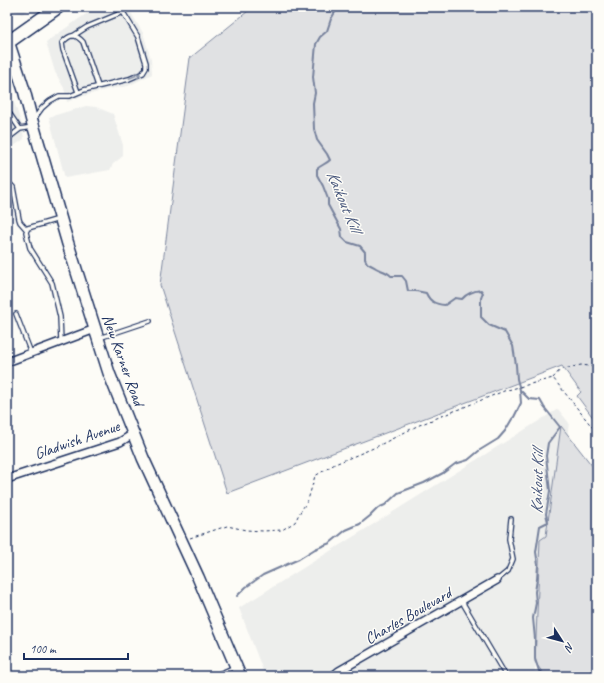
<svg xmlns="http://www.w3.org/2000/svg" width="604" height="683" viewBox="0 0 604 683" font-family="Caveat,sans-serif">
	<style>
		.built { fill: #edeeec }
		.green { fill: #e0e1e3; stroke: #7e88a0 }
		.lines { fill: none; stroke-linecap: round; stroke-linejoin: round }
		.stream { stroke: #76819c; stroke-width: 2 }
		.lane-casing { stroke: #1b2f5e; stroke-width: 6 }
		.street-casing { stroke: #1b2f5e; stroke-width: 10 }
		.secondary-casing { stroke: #1b2f5e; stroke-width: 14 }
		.primary-casing { stroke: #1b2f5e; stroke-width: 15 }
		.path { stroke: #1b2f5e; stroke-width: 1; stroke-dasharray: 3 3; stroke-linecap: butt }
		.lane { stroke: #fdfcf7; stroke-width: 3.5 }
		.street { stroke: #fdfcf7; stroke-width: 7 }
		.secondary { stroke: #fdfcf7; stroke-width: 11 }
		.primary { stroke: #fdfcf7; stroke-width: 12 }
		.oneway { stroke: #8c96aa }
		.labels { text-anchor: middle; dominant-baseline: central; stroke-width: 3; stroke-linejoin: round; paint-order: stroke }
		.street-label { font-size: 16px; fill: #1b2f5e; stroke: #fdfcf7 }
		.water-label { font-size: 17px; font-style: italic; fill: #49587d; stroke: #fdfcf7 }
	</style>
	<rect width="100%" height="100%" fill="#fdfcf7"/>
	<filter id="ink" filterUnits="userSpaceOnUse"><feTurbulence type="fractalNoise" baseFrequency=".025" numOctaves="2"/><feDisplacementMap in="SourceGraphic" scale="8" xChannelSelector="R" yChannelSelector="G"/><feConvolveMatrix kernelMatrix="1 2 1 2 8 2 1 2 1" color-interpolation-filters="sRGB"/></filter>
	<g filter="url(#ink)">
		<path class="built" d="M11 7H32L22 14 12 9Z
			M96 7H126L131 13 143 33 151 59 152 74 128 86 109 89 80 97 67 102 64 88 55 72 46 42Z
			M7 82 22 125 24 139 7 151Z
			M86 106 96 107 113 114 123 145V156L113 164 110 170 65 178 49 117Z
			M558 409 569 423 534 676H265L239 608Z"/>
		<path class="green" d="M253 7H597V423L577 396 581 392 562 366 227 493 160 285 190 58Z
			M561 426 597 472V676H545L535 662 540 540 546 536Z"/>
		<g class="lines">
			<path class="stream" d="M338 7 331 19 327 31 320 37 316 44 313 77 315 93 313 103 314 129 317 140 327 154 330 160C326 164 321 165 317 169V175L323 186 328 199V205L341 229 342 237 347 242 360 246 365 252V259L367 263C370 265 373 266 376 268 381 271 387 271 391 276H402L406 281 408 291H416L426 293C430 302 435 304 445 305L455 298 462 299C467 293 473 291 481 290L483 293 481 298V317L489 325 505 332 513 346 516 365 517 379 520 390 529 399 540 400 544 407 560 427 548 443 546 456 550 491 546 514 548 522 540 526 536 552 538 565 537 579 535 592 536 603 533 618 535 639V659L539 671 543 674 549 676
				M237 596 246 587 263 575 299 559 315 549 330 543 346 530 360 524 370 516 378 508 385 505 398 493 424 483 443 473 455 464 468 460 480 450 498 439 505 431 512 419 514 417 521 403 520 390"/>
			<defs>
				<path id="lane" d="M73 36 87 27 123 12
					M78 92 63 50 62 43C70 34 75 33 83 42L98 86
					M7 110 20 129
					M34 119 42 108 50 101 59 96H70L84 90 129 79 143 73 146 68V63L138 37 120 7
					M7 139 20 129 33 127
					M7 182H8L13 187 19 219 20 222 27 230
					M59 219 28 228 26 232 30 248 52 283 60 317 61 341
					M16 314 31 353
					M99 338 150 321
					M497 580 508 571 513 559 509 539 511 519
					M463 601 464 605 506 676
					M214 676 235 667"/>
				<path id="street" d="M7 362 95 329
					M7 479 120 442 133 434
					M333 676 339 671 497 580"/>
				<path id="secondary" d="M7 38 24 90 32 121 68 244 109 373 143 458 198 577 240 676"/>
				<path id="primary" d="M7 43 58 7"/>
			</defs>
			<use href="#lane" class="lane-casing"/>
			<use href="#street" class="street-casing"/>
			<use href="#secondary" class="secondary-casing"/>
			<use href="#primary" class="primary-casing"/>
			<path class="path" d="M553 378 560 370 581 365 597 367
				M597 386 594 393 597 395
				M190 538 227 526 246 530 263 531 282 530 295 522 299 514 308 500 315 476 335 464 376 447 417 426 504 391 553 378 597 433"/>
			<use href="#lane" class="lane"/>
			<use href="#street" class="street"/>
			<use href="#secondary" class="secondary"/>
			<use href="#primary" class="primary"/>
		</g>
		<defs><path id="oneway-shaft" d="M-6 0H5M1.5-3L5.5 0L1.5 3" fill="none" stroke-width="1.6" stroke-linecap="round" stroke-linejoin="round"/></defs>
		<use class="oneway" href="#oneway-shaft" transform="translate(135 76) rotate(-21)"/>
	</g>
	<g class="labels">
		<g class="street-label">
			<text transform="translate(123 360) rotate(70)">New Karner Road</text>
			<text transform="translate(77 440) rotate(-19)">Gladwish Avenue</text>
			<text transform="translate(408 616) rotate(-30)">Charles Boulevard</text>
		</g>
		<g class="water-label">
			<text transform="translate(344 201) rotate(67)">Kaikout Kill</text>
			<text transform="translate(537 482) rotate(-89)">Kaikout Kill</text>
		</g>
	</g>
	<rect width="604" height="683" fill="none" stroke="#fdfcf7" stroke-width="24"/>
	<rect x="12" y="12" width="580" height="659" fill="none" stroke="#1b2f5e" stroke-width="1.5" filter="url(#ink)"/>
	<g transform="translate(562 641) rotate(126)" stroke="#fdfcf7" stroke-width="3" paint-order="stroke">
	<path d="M0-3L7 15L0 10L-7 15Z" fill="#1b2f5e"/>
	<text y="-6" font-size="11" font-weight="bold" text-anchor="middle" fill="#1b2f5e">N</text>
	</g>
	<path d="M24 653v6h104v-6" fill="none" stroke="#1b2f5e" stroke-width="2"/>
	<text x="30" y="653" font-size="12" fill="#1b2f5e" stroke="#fdfcf7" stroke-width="3" paint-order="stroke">100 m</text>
</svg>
